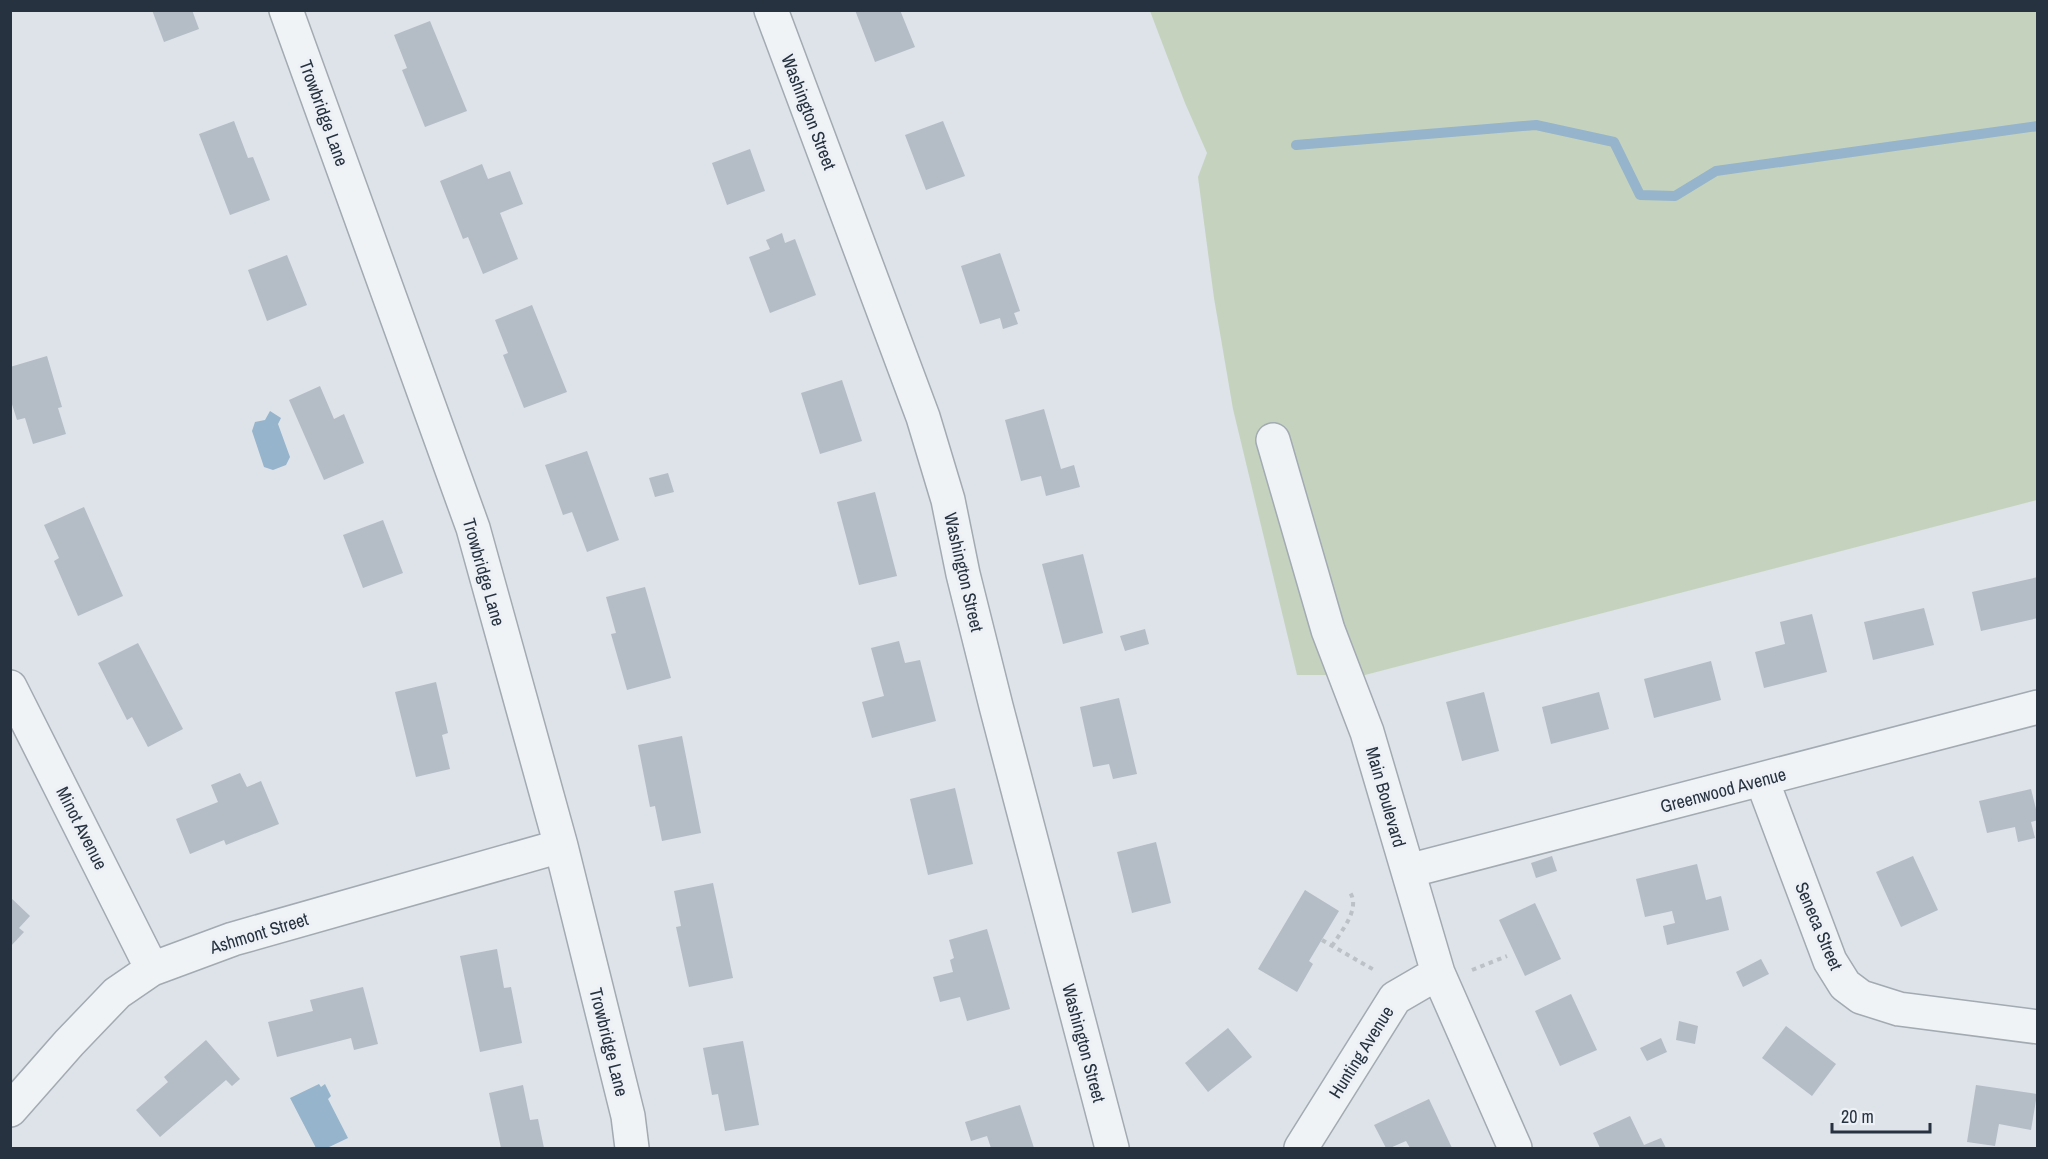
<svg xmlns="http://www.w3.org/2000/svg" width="2048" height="1159" viewBox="0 0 2048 1159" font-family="'Archivo Narrow',sans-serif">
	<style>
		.green { fill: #c5d3be }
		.water { fill: #96b4cb }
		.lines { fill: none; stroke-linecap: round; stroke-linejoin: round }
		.stream { stroke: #96b4cb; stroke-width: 10 }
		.building { fill: #b4bcc5 }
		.street-casing { stroke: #a2aab2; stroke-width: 36 }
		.path { stroke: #bbc1c7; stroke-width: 4; stroke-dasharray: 4.5 4.5; stroke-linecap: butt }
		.street { stroke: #f0f3f6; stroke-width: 33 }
		.labels { text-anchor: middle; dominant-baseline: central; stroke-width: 6; stroke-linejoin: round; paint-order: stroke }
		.street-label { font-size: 18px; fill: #263240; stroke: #edf1f6 }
	</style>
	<rect width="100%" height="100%" fill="#dde3e8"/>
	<path class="green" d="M1150 11H2037V500L1365 675H1297L1233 409 1214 298 1198 177 1207 153 1185 103Z"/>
	<path class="water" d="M270 411 281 418 278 424 290 457 286 465 273 470 264 467 252 431 255 422 265 420Z
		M319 1084 321 1087 325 1084 331 1096 328 1099 348 1138 327 1148H316L290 1098Z"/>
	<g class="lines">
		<path class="stream" d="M1296 145 1536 125 1614 142 1640 195 1675 196 1716 171 2038 126"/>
	</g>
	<path class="building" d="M152 10H192L199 29 164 42Z
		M855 10H900L915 47 875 62Z
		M430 21 467 111 425 127 402 70 407 68 394 35Z
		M234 121 248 158 253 157 270 200 230 215 199 134Z
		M943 121 965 176 926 190 905 135Z
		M750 149 765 191 727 205 712 163Z
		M482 164 488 179 510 171 523 204 500 213 518 259 483 274 468 237 463 239 440 181Z
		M782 233 785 243 795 239 816 295 770 313 749 257 770 249 766 240Z
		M1000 253 1020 311 1014 313 1018 324 1003 329 1000 318 980 324 961 266Z
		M287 255 307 305 267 321 248 270Z
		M532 305 567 392 524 408 503 355 508 353 495 320Z
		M47 356 62 407 58 408 66 434 33 444 25 418 17 420 10 398V367Z
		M842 380 862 441 820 454 801 393Z
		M320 386 334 419 344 414 364 463 324 480 289 400Z
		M1044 409 1061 469 1074 465 1080 487 1046 496 1041 476 1021 481 1005 420Z
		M587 451 619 540 587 552 572 512 563 515 545 465Z
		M668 473 674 492 655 497 649 478Z
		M875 492 897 576 859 585 837 502Z
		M84 507 123 596 78 616 54 561 59 558 44 525Z
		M383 520 403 573 363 588 343 535Z
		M1083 554 1103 633 1063 644 1042 564Z
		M2038 577V618L1981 631 1972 592Z
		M645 587 671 678 627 690 611 634 616 633 606 597Z
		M1924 608 1934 645 1873 660 1864 622Z
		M1812 614 1827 672 1764 688 1755 652 1785 644 1780 622Z
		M1145 629 1149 644 1125 651 1120 636Z
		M899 641 905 663 920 660 936 721 872 738 862 702 884 696 871 648Z
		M138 643 183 729 148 747 132 717 127 720 98 663Z
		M1711 661 1721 700 1654 718 1644 679Z
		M436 682 448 733 442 735 450 769 416 777 395 692Z
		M1484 692 1499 751 1462 761 1446 702Z
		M1599 692 1609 729 1551 744 1542 707Z
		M1119 698 1137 774 1113 779 1109 764 1093 767 1080 707Z
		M682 736 701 833 662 841 655 806 650 807 638 745Z
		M240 773 247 787 261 781 279 824 226 845 224 840 190 854 176 819 218 802 211 785Z
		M955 788 973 864 928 875 910 799Z
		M2031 789 2038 817V820L2031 822 2035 838 2018 842 2015 827 1987 833 1979 801Z
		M1156 842 1171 903 1132 913 1117 852Z
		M1552 856 1557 871 1536 878 1531 863Z
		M1913 856 1938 910 1901 927 1876 872Z
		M1697 864 1706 900 1721 896 1729 930 1667 945 1663 926 1675 923 1672 911 1645 917 1636 879Z
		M713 883 733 978 689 987 676 927 681 926 674 891Z
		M1305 890 1339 911 1309 961 1313 964 1297 992 1258 969Z
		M10 897 30 916 19 928 24 932 10 947Z
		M1535 903 1561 959 1525 976 1499 920Z
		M987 929 1010 1009 967 1021 960 997 940 1002 933 977 953 972 950 960 954 958 949 940Z
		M497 949 504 988 511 987 522 1043 480 1052 460 956Z
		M1761 959 1769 974 1743 987 1736 972Z
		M363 987 378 1044 354 1050 351 1038 277 1057 268 1022 313 1011 310 1000Z
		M1571 994 1597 1050 1560 1066 1535 1011Z
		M1679 1021 1698 1026 1695 1044 1676 1040Z
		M1786 1026 1836 1064 1812 1096 1762 1058Z
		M1228 1028 1252 1057 1208 1092 1185 1063Z
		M1661 1038 1667 1052 1647 1061 1640 1048Z
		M206 1040 240 1079 232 1086 226 1080 160 1137 136 1110 168 1082 164 1077Z
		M743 1041 759 1125 725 1131 718 1094 712 1095 703 1048Z
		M523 1085 530 1120 538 1119 544 1148H501L489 1093Z
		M1976 1085 2037 1094 2031 1130 1999 1124 1995 1146 1967 1142Z
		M1429 1099 1452 1148H1410L1406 1141 1390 1148H1386L1374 1125Z
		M1020 1105 1034 1148H991L987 1136 971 1141 965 1122Z
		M1630 1116 1644 1145 1661 1138 1666 1148H1600L1593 1133Z"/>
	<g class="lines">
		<defs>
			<path id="street" d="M286 10 473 528 561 846 628 1116 632 1148
				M771 10 923 417 948 500 963 574 996 706 1112 1148
				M1273 440 1328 630 1367 732 1438 973 1515 1148
				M10 687 152 969
				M1762 780 1830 961 1845 985 1861 997 1899 1009 2038 1027
				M1408 871 2038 707
				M10 1110 69 1043 117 993 152 969 233 939 561 846
				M1301 1148 1395 998 1438 973"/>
		</defs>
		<use href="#street" class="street-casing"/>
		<path class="path" d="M1322 940 1376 971
			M1332 946C1341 931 1362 908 1349 891
			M1472 970 1507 956"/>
		<use href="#street" class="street"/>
	</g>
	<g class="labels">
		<g class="street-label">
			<text transform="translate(809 112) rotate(69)">Washington Street</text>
			<text transform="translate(324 113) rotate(70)">Trowbridge Lane</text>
			<text transform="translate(484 572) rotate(74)">Trowbridge Lane</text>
			<text transform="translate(964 572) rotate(77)">Washington Street</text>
			<text transform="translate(1723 790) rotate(-15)">Greenwood Avenue</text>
			<text transform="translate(1386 797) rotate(74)">Main Boulevard</text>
			<text transform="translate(82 828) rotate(63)">Minot Avenue</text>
			<text transform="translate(1819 926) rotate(67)">Seneca Street</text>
			<text transform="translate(259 933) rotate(-17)">Ashmont Street</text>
			<text transform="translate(609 1042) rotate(76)">Trowbridge Lane</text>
			<text transform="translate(1084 1043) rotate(75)">Washington Street</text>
			<text transform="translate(1361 1052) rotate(-58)">Hunting Avenue</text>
		</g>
	</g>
	<rect width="2048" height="1159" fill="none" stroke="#263240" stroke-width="24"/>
	<path d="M1832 1123v9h98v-9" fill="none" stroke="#263240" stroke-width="3"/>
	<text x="1841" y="1123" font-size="18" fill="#263240" stroke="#edf1f6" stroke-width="4.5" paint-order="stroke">20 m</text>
</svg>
